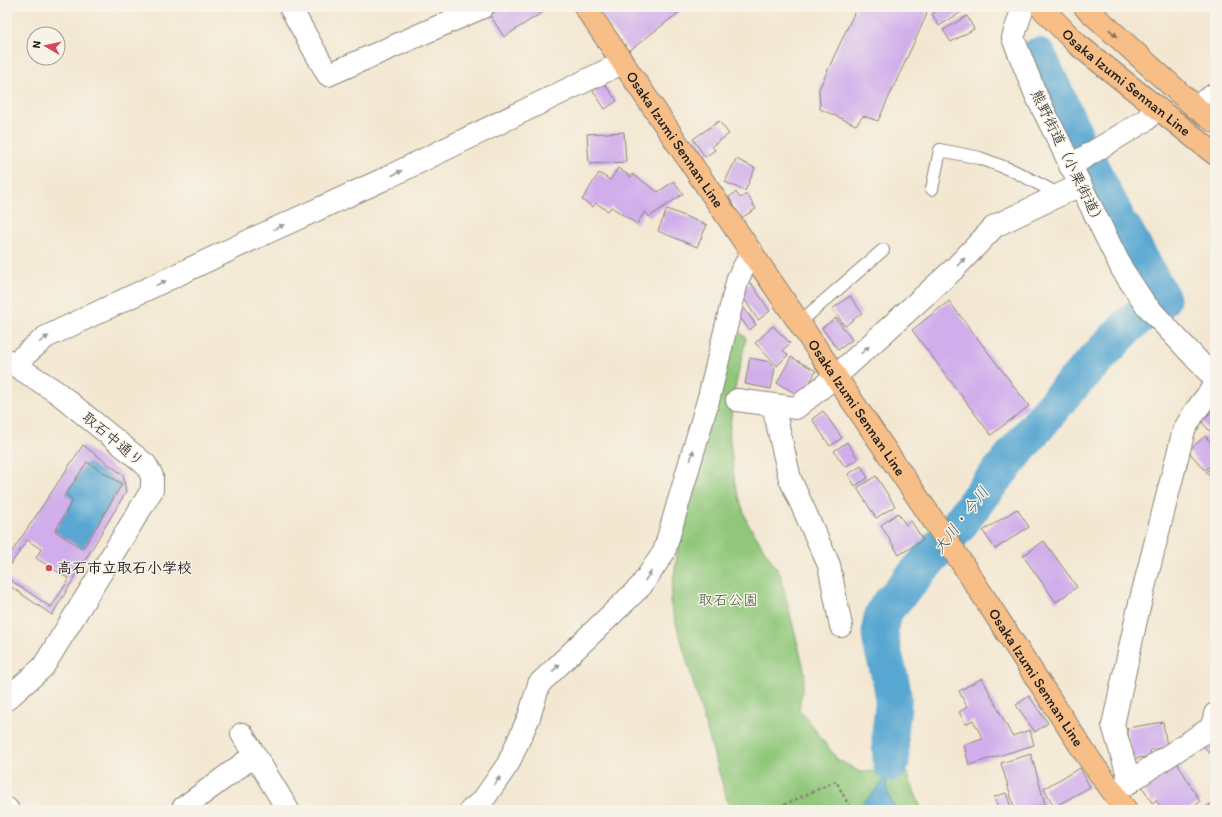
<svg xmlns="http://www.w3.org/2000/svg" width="1222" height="817" viewBox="0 0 1222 817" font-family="Itim,'Klee One',sans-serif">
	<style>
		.green { fill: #90c77a; stroke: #56724b }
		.water { fill: #59a7d2; stroke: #3a6277 }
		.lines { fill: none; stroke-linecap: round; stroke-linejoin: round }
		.river { stroke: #59a7d2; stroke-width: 37 }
		.building { fill: #d0adeb; fill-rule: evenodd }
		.service-casing { stroke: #888276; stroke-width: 14 }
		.minor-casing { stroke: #888276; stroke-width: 24 }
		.primary-casing { stroke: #888276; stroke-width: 24 }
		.path { stroke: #888276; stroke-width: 2.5; stroke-dasharray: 3 3; stroke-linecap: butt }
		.service { stroke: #fff; stroke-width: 12 }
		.minor { stroke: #fff; stroke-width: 22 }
		.primary { stroke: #f7be87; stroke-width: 22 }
		.oneway { fill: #8a6d52 }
		.oneway2 { fill: #999 }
		.poi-dot { fill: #d1495b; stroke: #f7f3e8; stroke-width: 1.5 }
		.labels { text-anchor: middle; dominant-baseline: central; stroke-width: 3; stroke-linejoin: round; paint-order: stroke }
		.street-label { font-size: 15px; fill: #1c1c1c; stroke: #f7f3e8 }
		.poi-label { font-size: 15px; font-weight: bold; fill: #1c1c1c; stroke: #f7f3e8; text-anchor: start }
		.park-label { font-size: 15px; fill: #45583d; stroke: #f7f3e8 }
		.water-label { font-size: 16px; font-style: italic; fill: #375b6e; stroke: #f7f3e8 }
	</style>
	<rect width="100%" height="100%" fill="#f7f3e8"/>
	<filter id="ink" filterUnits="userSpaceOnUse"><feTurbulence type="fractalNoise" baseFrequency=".025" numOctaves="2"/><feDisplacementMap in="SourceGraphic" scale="8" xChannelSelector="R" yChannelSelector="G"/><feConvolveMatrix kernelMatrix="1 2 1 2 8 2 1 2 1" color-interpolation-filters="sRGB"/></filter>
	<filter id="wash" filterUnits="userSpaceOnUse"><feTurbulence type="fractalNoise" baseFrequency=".012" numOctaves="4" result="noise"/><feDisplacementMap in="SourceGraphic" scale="16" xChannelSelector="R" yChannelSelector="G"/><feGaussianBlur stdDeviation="0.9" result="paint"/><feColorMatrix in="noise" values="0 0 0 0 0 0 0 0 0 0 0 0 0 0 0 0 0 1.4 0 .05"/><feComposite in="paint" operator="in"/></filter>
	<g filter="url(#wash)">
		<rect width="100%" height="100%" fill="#f3e7d1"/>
		<path class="green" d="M733 327 746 338 734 393 729 434 735 484 747 522 780 574 805 673 799 709 837 759 860 772 906 770 920 806 928 810H730L670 602 679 543Z"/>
		<path class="water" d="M87 462 122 484 83 549 55 531 73 500 66 494Z
			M886 777 887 791 896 810H852L871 796Z"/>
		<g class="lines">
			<path class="river" d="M1038 56 1074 134
				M1089 164 1115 215
				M1125 231 1162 299 1156 305
				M891 763C891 753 890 743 890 733 891 720 894 708 893 696 892 666 869 635 887 607L958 526 983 492 1066 391 1127 327 1141 315"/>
		</g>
		<g id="blocks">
			<path class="building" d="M502 7H544L546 10 504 37 490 15Z
				M605 7H686L629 51 602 16Z
				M857 7H924L927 14 878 121 863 116 856 125 820 109 819 89Z
				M943 7H960L963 11 939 26 932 14Z
				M967 16 974 29 951 42 943 30Z
				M603 82 617 101 605 109 592 89Z
				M719 121 729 134 712 146 715 150 705 157 693 139Z
				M624 132 626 162 589 164 587 134Z
				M736 159 755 168 745 191 725 182Z
				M618 168 631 177 632 174 658 192 674 181 683 194 649 217 645 211 637 224 611 207 608 211 596 203 593 207 582 200 599 173 610 180Z
				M736 192 740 198 747 194 756 209 741 218 729 197Z
				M667 209 707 225 697 247 658 231Z
				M751 283 770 311 758 320 739 291Z
				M850 296 862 313 845 326 832 309Z
				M739 301 756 325 749 330 735 310Z
				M949 301 1029 406 991 435 912 330Z
				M836 318 852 340 838 350 822 328Z
				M773 326 790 343 783 350 788 355 777 366 755 343Z
				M791 357 816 371 802 397 777 383Z
				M750 358 770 362 775 368 771 389 745 384Z
				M1215 409V435L1214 436 1201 421Z
				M823 411 842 438 830 446 812 419Z
				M1205 436 1215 447V462L1205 470 1188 451Z
				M847 442 858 459 845 467 834 451Z
				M83 445 123 475 126 492 52 615 7 584V578L51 607 69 579 36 558 41 549 27 540 7 570V559ZM87 462 122 484 83 549 55 531 73 500 66 494Z
				M1215 465V482L1206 472Z
				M861 466 868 478 855 486 848 474Z
				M876 476 895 506 876 518 857 488Z
				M1017 509 1029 527 995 549 983 531Z
				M898 513 906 525 911 521 923 540 899 555 881 525Z
				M1044 541 1077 587 1056 602 1023 556Z
				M982 678 1012 736 1030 730 1034 745 969 765 964 745 983 739 973 720 966 724 959 712 967 707 959 691Z
				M1029 696 1048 723 1035 732 1016 705Z
				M1163 722 1167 747 1150 750 1151 756 1132 759 1127 728Z
				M1215 733V759L1202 745Z
				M1031 754 1045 804 1023 810H1015L1001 763Z
				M1176 760 1200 802 1187 810H1162L1156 800 1152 803 1139 781Z
				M1080 768 1090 787 1054 807 1044 788Z
				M1006 793 1012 810H999L994 797Z
				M1215 802V810H1202Z"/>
		</g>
	</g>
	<g filter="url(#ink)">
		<use href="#blocks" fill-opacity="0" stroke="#888276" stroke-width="1"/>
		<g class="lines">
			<defs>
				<path id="service" d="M932 189 940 150 980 158 1014 171 1060 195
					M800 322 883 250"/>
				<path id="minor" d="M290 7 328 75 483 7
					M1023 7 1013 38 1036 95 1122 269 1145 304 1215 379
					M1195 107 1215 94
					M1070 166 1146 120 1156 107
					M7 360 58 393 146 465 152 476V490L43 667 7 699
					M14 364 46 337 257 237 382 180 622 63
					M737 400 796 408 836 376 954 269 995 226 1080 185
					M773 405 790 479 829 565 841 626
					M242 734 288 810
					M1130 782 1113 725 1138 611 1184 430 1194 413 1215 385
					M1117 790 1212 727 1215 714
					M183 808 255 755
					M7 809 8 810
					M471 810 483 800 508 764 529 717 539 684 641 586 664 552 709 397 738 278 752 252"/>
				<g id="primary">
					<path id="s1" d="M585 7 954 551 1085 753 1126 810"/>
					<path id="s2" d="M1041 7 1077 44 1215 154"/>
					<path d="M1085 7 1195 107 1215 122"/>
				</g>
			</defs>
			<use href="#service" class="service-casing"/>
			<use href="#minor" class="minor-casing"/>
			<use href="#primary" class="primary-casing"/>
			<path class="path" d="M773 810 836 781 851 810"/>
			<use href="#service" class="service"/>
			<use href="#minor" class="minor"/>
			<use href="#primary" class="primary"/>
		</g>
		<defs><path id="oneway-solid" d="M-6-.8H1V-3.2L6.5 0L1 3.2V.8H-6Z"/></defs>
		<use class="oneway" href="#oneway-solid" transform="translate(1113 33) rotate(42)"/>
		<g class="oneway2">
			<use href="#oneway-solid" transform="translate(397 173) rotate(-27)"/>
			<use href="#oneway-solid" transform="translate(279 227) rotate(-24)"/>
			<use href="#oneway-solid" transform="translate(961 262) rotate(-46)"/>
			<use href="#oneway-solid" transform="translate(161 283) rotate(-26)"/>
			<use href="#oneway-solid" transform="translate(44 339) rotate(-35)"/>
			<use href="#oneway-solid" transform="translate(865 350) rotate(-42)"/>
			<use href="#oneway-solid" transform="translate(692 455) rotate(-74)"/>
			<use href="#oneway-solid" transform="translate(648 576) rotate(-56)"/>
			<use href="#oneway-solid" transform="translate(556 668) rotate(-44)"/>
			<use href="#oneway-solid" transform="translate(497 781) rotate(-55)"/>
		</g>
	</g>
	<circle class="poi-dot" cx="49" cy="568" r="4"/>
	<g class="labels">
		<g class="street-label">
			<text stroke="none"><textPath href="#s2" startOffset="114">Osaka Izumi Sennan Line</textPath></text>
			<text stroke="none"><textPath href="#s1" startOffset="160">Osaka Izumi Sennan Line</textPath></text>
			<text transform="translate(1068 158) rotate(64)">熊野街道（小栗街道）</text>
			<text stroke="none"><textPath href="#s1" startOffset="484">Osaka Izumi Sennan Line</textPath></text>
			<text transform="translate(113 439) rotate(40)">取石中通り</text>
			<text stroke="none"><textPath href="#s1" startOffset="808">Osaka Izumi Sennan Line</textPath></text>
		</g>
		<g class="poi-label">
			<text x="57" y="568">高石市立取石小学校</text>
		</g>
		<g class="park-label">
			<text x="728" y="600">取石公園</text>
		</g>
		<g class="water-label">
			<text transform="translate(961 520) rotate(-52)">大川・今川</text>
		</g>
	</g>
	<rect width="1222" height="817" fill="none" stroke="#f7f3e8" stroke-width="24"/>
	<g transform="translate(46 46) rotate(279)"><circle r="19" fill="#f7f3e8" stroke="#9f9d96"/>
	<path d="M0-3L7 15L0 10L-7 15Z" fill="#d1495b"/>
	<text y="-6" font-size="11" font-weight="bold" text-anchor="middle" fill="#1c1c1c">N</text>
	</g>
</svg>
